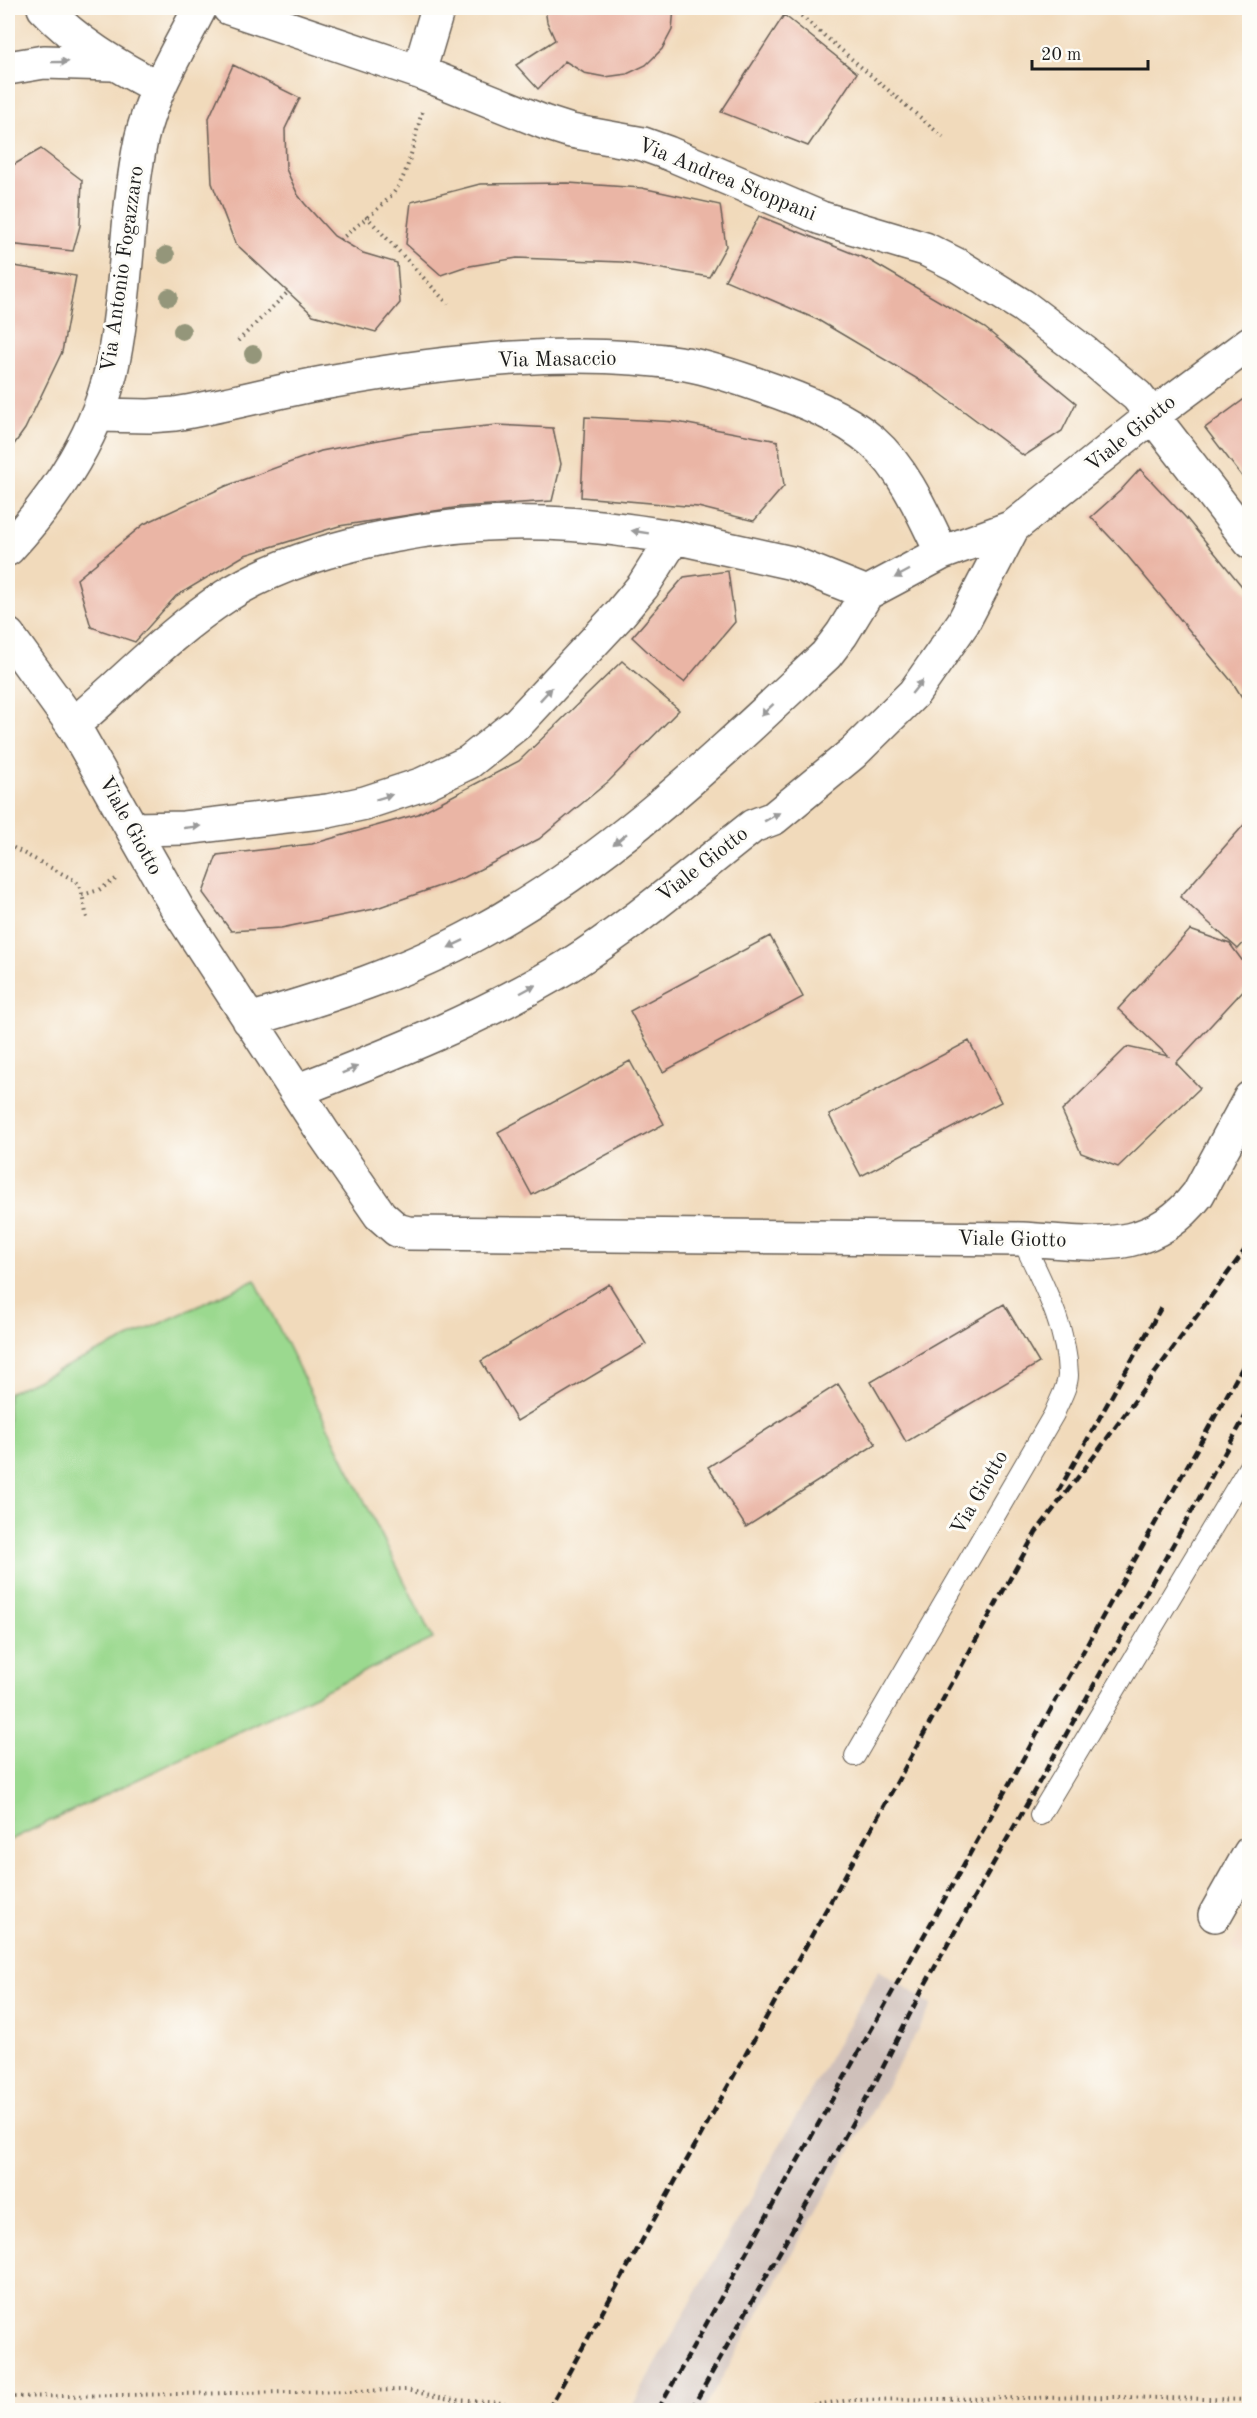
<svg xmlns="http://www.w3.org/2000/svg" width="1257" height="2418" viewBox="0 0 1257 2418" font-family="'Old Standard TT',serif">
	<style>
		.built { fill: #f2d4be }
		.industrial { fill: #cfc0ba }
		.green { fill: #9bd98f; stroke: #5c7a56; stroke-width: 1.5 }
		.building { fill: #eab5a5 }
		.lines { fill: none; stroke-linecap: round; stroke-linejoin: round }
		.service-casing { stroke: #675e54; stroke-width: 22 }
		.minor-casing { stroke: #675e54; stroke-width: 36 }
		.path { stroke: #675e54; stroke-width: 4; stroke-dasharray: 1.5 4.5; stroke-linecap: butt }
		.service { stroke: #fff; stroke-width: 20 }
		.minor { stroke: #fff; stroke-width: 33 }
		.rail { stroke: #1c1c1c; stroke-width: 4.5; stroke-dasharray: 9 4.5; stroke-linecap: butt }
		.tree { fill: #94967a }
		.oneway { fill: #999 }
		.labels { text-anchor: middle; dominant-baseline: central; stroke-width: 6; stroke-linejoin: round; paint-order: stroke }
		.street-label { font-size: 21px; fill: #1c1c1c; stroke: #fdfcf7 }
	</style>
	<rect width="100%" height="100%" fill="#fdfcf7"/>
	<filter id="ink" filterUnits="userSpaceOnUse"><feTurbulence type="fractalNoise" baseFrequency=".0167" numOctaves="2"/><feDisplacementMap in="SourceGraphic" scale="12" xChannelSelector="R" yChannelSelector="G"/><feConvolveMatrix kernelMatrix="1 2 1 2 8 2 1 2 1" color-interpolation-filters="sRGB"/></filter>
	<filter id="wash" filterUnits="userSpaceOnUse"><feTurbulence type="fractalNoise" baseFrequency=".008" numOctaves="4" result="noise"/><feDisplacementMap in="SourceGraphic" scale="24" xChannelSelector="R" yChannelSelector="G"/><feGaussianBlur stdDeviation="1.35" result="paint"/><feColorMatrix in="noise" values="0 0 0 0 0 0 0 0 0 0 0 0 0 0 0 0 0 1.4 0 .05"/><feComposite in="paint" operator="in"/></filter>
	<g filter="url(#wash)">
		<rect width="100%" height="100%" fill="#f1dabb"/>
		<path class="built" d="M1249 1913V1963L1231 1947Z"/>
		<path class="industrial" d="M879 1970 932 2005 704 2410H630Z"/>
		<path class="green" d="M255 1280 433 1639 8 1841V1393Z"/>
		<g id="blocks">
			<path class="building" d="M545 8H674L672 30 662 49 646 65 627 74 605 77 584 73 565 61 538 89 516 65 555 40 547 22Z
				M784 15 857 73 808 146 721 112Z
				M233 65 300 98 285 129 286 169 298 195 305 204 334 236 363 253 397 263 400 303 376 332 313 315 235 243 212 183 209 118Z
				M41 149 82 180 80 226 73 251 8 244V168Z
				M568 183 642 188 720 205 726 246 709 277 622 262 517 258 464 267 441 275 406 244 411 202 480 184Z
				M759 216 869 260 985 328 1076 403 1062 431 1024 456 933 388 818 320 725 280Z
				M8 265 76 276 62 352 25 429 8 453Z
				M1250 395V487L1205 428Z
				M585 417 677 422 778 441 784 486 754 521 698 507 581 497Z
				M498 425 553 428 561 464 552 501 460 507 339 526 245 555 176 596 135 642 91 627 77 579 144 524 226 486 321 451 415 433Z
				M1140 469 1187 519 1250 596V710L1233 683 1126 554 1091 517 1120 491Z
				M728 571 735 622 684 682 662 665 632 637 684 577Z
				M622 661 679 710 609 781 539 839 465 877 374 909 281 928 231 931 203 893 217 855 312 844 418 814 519 761Z
				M1250 818V936L1238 949 1180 897Z
				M1190 930 1230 944 1250 971V983L1176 1063 1200 1088 1118 1167 1081 1153 1062 1111 1127 1047 1168 1056 1118 1009Z
				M770 936 803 997 663 1072 630 1011Z
				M969 1041 1001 1102 861 1176 829 1115Z
				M630 1061 664 1124 532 1195 498 1132Z
				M609 1284 646 1344 517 1421 481 1361Z
				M1004 1304 1039 1363 906 1442 871 1382Z
				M838 1384 876 1444 746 1527 708 1467Z"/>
		</g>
	</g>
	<g filter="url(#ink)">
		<use href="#blocks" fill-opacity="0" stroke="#675e54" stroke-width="1.5"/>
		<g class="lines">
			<defs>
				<path id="service" d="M855 1756 1054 1414C1058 1403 1068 1387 1068 1375 1067 1327 1042 1282 1022 1239
					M1040 1815 1250 1465"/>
				<path id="minor" d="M44 8C77 43 115 65 157 87
					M229 8 419 72 546 123 571 131 643 144 668 153 821 218 925 249 957 265 1023 306 1084 352 1137 396 1250 542
					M8 68 44 62 112 64
					M419 72 438 8
					M97 415 149 416 175 414C228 405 281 390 334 381 446 361 573 346 686 364 713 369 739 378 764 387 802 400 843 416 873 442 905 470 924 516 942 553
					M674 537 792 563 867 593
					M8 549C58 494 100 432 114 357 128 285 126 212 141 140 152 92 178 51 200 8
					M8 635 73 725 177 908 324 1134 380 1215 397 1230 408 1233 1022 1239C1092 1243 1150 1257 1198 1194L1250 1098
					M73 725C124 682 170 632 226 596 314 540 462 517 565 524 602 526 638 532 674 537L643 586 618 616 518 723 469 762 423 784 365 803 328 811 184 828 134 829
					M249 1020C328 997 407 972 479 932 610 861 718 756 826 655L842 634 867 593 942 553 1013 527 1152 416 1250 343
					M296 1091C389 1055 483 1018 568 966 633 925 693 873 753 826L774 818 853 753 914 693 963 623 1013 527
					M1215 1915 1250 1853"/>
			</defs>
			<use href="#service" class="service-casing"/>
			<use href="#minor" class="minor-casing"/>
			<path class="path" d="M792 8 943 137
				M366 216 448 304
				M340 240C358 224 387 205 399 185 411 164 415 135 422 112
				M238 341 288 292
				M8 845 76 881 81 889 87 918
				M82 895 99 890 119 877
				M8 2397 406 2390 454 2400 505 2403
				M729 2407H796L853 2400 1116 2397 1250 2400"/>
			<use href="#service" class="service"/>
			<use href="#minor" class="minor"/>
			<path class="rail" d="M1058 1492 1162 1306
				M548 2410 1036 1532 1095 1455 1250 1243
				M658 2410 1250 1354
				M691 2410 877 2079 922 1990 1250 1408"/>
		</g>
		<g class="tree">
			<circle cx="166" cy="255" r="9"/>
			<circle cx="169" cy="297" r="9"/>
			<circle cx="182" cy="331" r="9"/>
			<circle cx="253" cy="354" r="9"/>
		</g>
		<defs><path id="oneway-solid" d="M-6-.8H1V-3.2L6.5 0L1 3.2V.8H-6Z" transform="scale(1.5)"/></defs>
		<g class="oneway">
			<use href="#oneway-solid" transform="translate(60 62) rotate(-1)"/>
			<use href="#oneway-solid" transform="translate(640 532) rotate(-171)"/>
			<use href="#oneway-solid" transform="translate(902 574) rotate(152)"/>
			<use href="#oneway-solid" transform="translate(917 687) rotate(-51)"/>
			<use href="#oneway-solid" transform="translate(546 694) rotate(-47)"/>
			<use href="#oneway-solid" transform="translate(767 710) rotate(137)"/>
			<use href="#oneway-solid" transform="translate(384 797) rotate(-17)"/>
			<use href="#oneway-solid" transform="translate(772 817) rotate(-29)"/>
			<use href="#oneway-solid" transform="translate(192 827) rotate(-6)"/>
			<use href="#oneway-solid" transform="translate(620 839) rotate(141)"/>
			<use href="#oneway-solid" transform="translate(456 944) rotate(154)"/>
			<use href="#oneway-solid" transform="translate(528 989) rotate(-28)"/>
			<use href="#oneway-solid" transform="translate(350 1070) rotate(-22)"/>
		</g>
	</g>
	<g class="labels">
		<g class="street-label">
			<text transform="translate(727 180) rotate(22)">Via Andrea Stoppani</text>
			<text transform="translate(123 269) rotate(-82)">Via Antonio Fogazzaro</text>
			<text transform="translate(557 360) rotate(-1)">Via Masaccio</text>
			<text transform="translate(1131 434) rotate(-39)">Viale Giotto</text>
			<text transform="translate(130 826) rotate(61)">Viale Giotto</text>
			<text transform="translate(703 865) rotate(-38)">Viale Giotto</text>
			<text transform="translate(1012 1240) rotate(1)">Viale Giotto</text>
			<text transform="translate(980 1493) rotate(-60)">Via Giotto</text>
		</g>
	</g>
	<rect width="1257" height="2418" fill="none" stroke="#fdfcf7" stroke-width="30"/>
	<path d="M1032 60v9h116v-9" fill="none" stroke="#1c1c1c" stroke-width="3"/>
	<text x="1041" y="60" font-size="18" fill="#1c1c1c" stroke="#fdfcf7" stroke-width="4.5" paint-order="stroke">20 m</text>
</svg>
